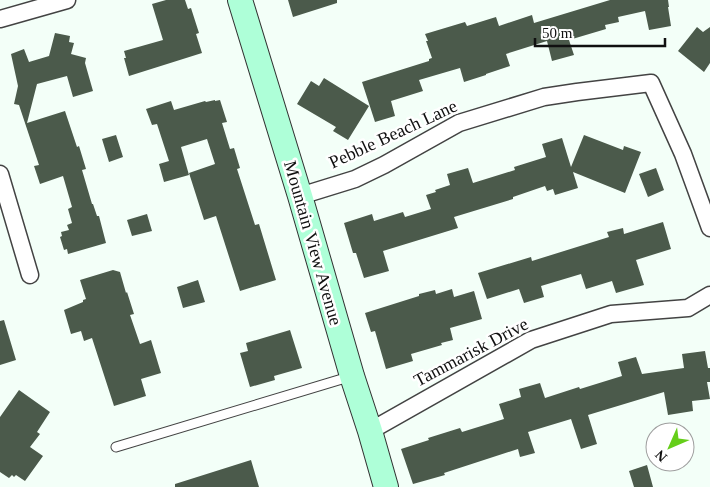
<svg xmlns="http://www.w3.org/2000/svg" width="710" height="487" viewBox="0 0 710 487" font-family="Georgia,serif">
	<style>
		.building { fill: #4b5a4b }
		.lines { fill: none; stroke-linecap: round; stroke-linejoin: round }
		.lane-casing { stroke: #434343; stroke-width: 11 }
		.street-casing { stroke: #434343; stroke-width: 19 }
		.secondary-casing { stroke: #323232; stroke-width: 26 }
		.lane { stroke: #fff; stroke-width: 9 }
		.street { stroke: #fff; stroke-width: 16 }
		.secondary { stroke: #aeffd8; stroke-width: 24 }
		.labels { text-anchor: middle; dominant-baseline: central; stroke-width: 5; stroke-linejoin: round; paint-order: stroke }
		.street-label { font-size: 18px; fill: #101010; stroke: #fff }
	</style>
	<rect width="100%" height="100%" fill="#f3fff8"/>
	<path class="building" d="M166 0H185L188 9 191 8 199 33 196 34 202 53 129 76 124 58H126L124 51 163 40 152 4Z
		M288 0H337V3L293 17Z
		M610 0H668L669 7H668L671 26 649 30 645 11 618 17 619 22 605 25 606 29 569 40 574 55 552 61 547 41 506 54 510 66 486 74V75L464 82 460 68 419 80 423 91 391 101 395 116 375 122 362 82 429 61V59L432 58 426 41H428L425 34 465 22 467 26 496 17 499 26 532 15 534 23Z
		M697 27 703 32 710 27V63L704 72 678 51Z
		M55 33 70 36 69 42 74 43 71 54 86 58 85 63 93 91 73 97 67 76 37 84 27 123 65 111 77 147 79 146 86 169 82 170 92 204H93L97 216H99L106 243 68 254 67 249 64 250 60 237 62 236 61 232 69 230 67 225 72 223 68 209 72 207 63 176 40 184 34 166 39 165 19 105 14 104 18 86 11 54 24 49 29 62 49 56Z
		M324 78 369 106 348 140 333 131 336 127 297 104 311 81 319 86Z
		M215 100V101L220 100 227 122 222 123 230 149 234 148 240 168 237 169 255 225 259 224 276 280 240 291 216 216 204 220 189 173 215 164 207 139 181 147 189 175 164 182 159 164 169 161 157 124 152 125 146 109 171 101 174 110 205 101 206 102Z
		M116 135 123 157 109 162 102 139Z
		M584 135 623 150 624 146 641 152 625 193 573 172 578 188 555 195 553 189 547 191 545 186 513 197V199L454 217 458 228 383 251 389 271 364 278 356 253H353L344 223 372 214 374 221 403 212 405 217 431 209 426 195 436 192 435 190 450 185 447 174 468 168 473 183 515 170 514 167 546 157 542 144 562 138 571 167Z
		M656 168 664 190 648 197 639 174Z
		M147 214 152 231 132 236 127 220Z
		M663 222 671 249 636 260 644 285 616 293 612 281 586 289 581 274 541 286 544 297 524 303 519 289 487 299 478 273 531 257 532 261 609 237 607 232 623 228 624 234Z
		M113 270 120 272 126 293 127 292 134 314 130 315 140 344 151 340 161 373 141 379 146 396 114 406 92 338 84 341 81 331 71 334 64 310 83 302V300L86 299 80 280Z
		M198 280 205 302 183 308 177 287Z
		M452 289 454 297 474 291 482 319 450 328 453 340 441 343 442 345 411 354 413 361 386 369 375 331 371 332 365 313 419 296V294L435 290 436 294Z
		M4 320 16 360 0 365V321Z
		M290 330 302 368 274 376 275 380 250 387 240 353 248 351 246 343Z
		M705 351 708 368H710V382H707L710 399 692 401 693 411 668 415 664 392 588 415 597 444 581 449 571 419 528 432 535 453 520 457 518 449 444 473 445 475 413 484 401 449 429 440 428 438 460 428 462 432 504 419 499 404 521 397 519 389 540 383 545 398 579 387 580 389 622 376 618 362 636 357 642 374 684 368 682 354Z
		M19 390 50 412 37 432 40 434 30 447 43 456 25 481 16 475 14 477 12 475 9 478 0 472V417Z
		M251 460 259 487H175V484Z
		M647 465 653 487H634L629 471Z"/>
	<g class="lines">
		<defs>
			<path id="lane" d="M116 447 352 376"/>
			<path id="street" d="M0 19 67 0
				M0 174 30 275
				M300 196 355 179 384 165 459 123 544 97 577 92 651 83 683 154 710 228
				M370 431 531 340 611 314 688 308 710 295"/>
			<path id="secondary" d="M240 0 300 196 352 376 370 431 386 487"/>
		</defs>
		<use href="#lane" class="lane-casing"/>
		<use href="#street" class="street-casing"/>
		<use href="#secondary" class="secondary-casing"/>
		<use href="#lane" class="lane"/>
		<use href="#street" class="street"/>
		<use href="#secondary" class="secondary"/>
	</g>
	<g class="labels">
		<g class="street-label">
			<text transform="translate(393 134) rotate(-25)">Pebble Beach Lane</text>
			<text transform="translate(313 243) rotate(74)">Mountain View Avenue</text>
			<text transform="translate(471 352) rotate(-28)">Tammarisk Drive</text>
		</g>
	</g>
	<g transform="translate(670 447) rotate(225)"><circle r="24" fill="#ffffff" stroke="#9f9f9f"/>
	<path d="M0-4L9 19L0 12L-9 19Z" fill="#65ce1a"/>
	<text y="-8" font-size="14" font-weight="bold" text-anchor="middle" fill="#101010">N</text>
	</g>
	<path d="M535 38v8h130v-8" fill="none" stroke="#101010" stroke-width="2.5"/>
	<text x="542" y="38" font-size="15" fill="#101010" stroke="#ffffff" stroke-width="4" paint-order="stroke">50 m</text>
</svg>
